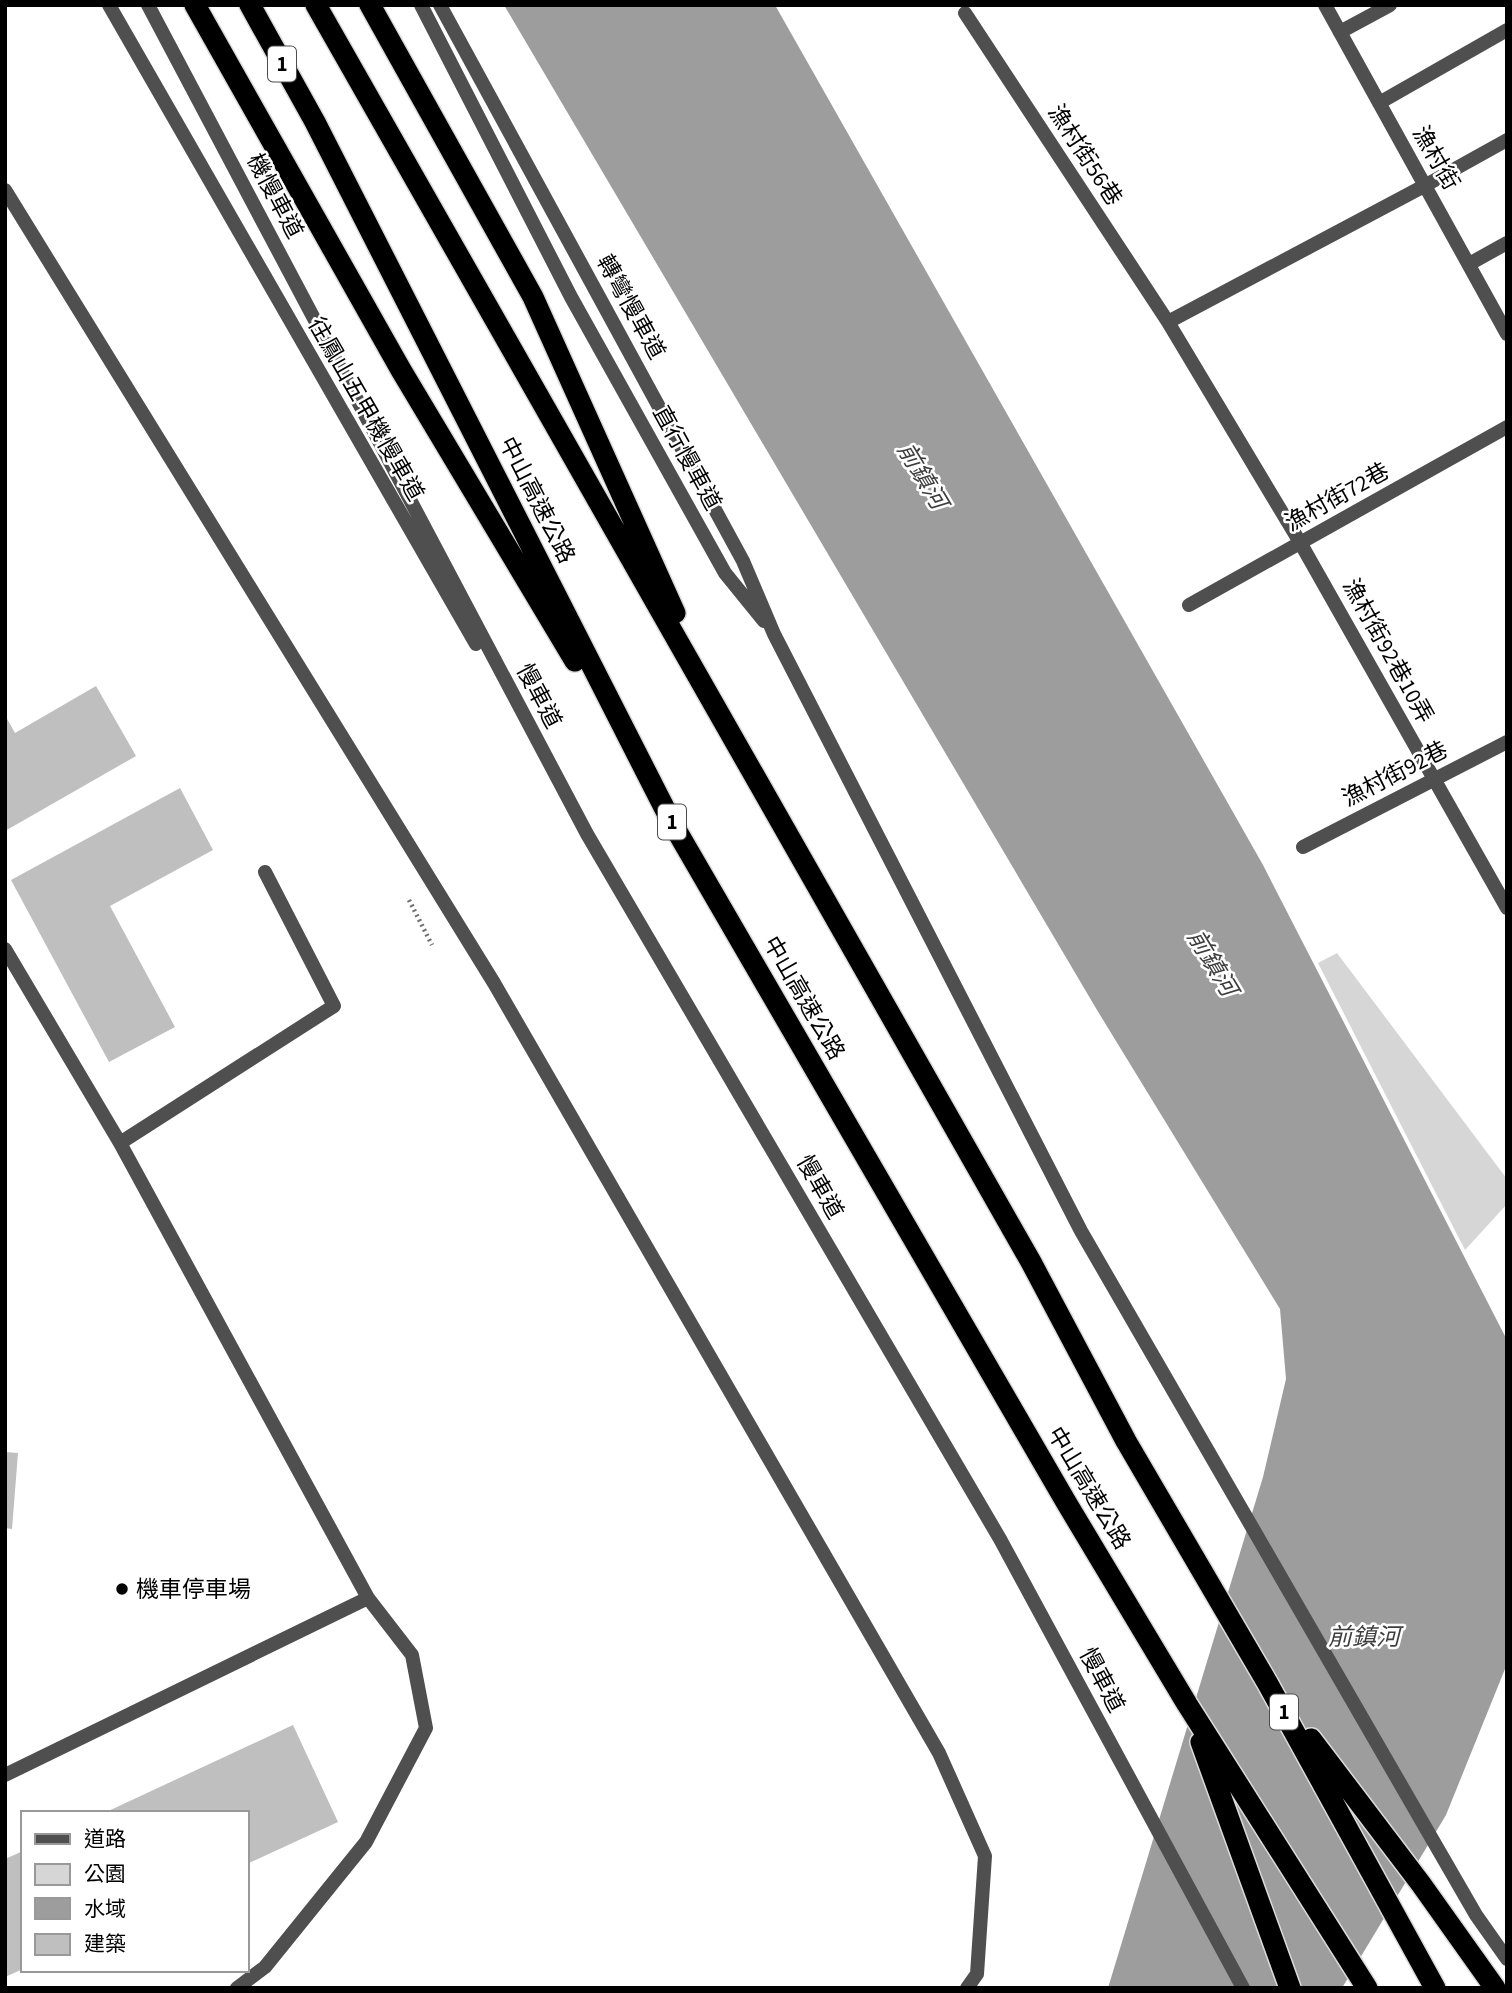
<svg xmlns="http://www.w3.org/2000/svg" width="1512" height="1993" viewBox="0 0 1512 1993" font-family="'Source Sans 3','Noto Sans TC',sans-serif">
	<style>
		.green { fill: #d6d6d6 }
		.water { fill: #9d9d9d }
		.building { fill: #bfbfbf }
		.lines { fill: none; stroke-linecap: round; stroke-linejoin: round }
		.motorway-casing { stroke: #dbdbdb; stroke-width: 24 }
		.path { stroke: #717171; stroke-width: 4.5; stroke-dasharray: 2 3.5; stroke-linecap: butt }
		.service { stroke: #4f4f4f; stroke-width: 14 }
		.minor { stroke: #4f4f4f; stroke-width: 14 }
		.motorway { stroke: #000; stroke-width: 21 }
		.poi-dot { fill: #000; stroke: #fff; stroke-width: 2.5 }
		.labels { text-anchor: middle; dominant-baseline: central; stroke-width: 5; stroke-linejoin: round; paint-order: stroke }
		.shield { fill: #fff; stroke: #4c4c4c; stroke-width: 2 }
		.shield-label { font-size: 21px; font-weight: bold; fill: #000 }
		.street-label { font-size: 23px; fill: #000; stroke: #fff }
		.poi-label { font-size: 23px; fill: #000; stroke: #fff; text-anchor: start }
		.water-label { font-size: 24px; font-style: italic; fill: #3e3e3e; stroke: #fff }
	</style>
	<rect width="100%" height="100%" fill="#fff"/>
	<path class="green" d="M1337 953 1507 1179V1204L1465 1250 1318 963Z"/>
	<path class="water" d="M504 5H775L1263 865 1507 1340V1664L1446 1815 1342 1988H1108L1263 1477 1286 1379 1280 1309 1097 1010Z"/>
	<path class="building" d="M96 686 136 756 5 831V715L15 733Z
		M180 788 213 850 110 906 175 1027 109 1062 11 880Z
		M5 1452 18 1453 12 1529 5 1528Z
		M293 1725 338 1822 247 1864V1813H104Z
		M23 1851V1969L5 1977V1859Z"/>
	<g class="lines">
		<defs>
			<path id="motorway" d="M195 5 401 370 575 661
				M250 5 315 122 671 821 1066 1502 1187 1704 1367 1988
				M316 5 1031 1262 1126 1441 1268 1684 1435 1988
				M370 5 533 297 675 613
				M1311 1739 1421 1884 1495 1988
				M1201 1742 1290 1988"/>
		</defs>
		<use href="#motorway" class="motorway-casing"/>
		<path class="path" d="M409 900 432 945"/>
		<path class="service" d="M109 5 476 644
			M148 5 587 834 1000 1539 1243 1988
			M421 5 571 297 725 573 764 621
			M440 5 743 561 774 634 1081 1231 1476 1915 1507 1959
			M1340 32 1390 5
			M1426 185 1507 140
			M5 190 494 983 939 1753 985 1856 977 1974 967 1988
			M1303 847 1507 742
			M5 949 120 1143 368 1598 5 1775
			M120 1143 334 1006 265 872
			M237 1988 265 1967 366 1842 426 1728 412 1655 368 1598"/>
		<path class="minor" d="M1325 5 1507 334
			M965 13 1168 322 1301 544 1507 908
			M1379 103 1507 30
			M1469 264 1507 243
			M1168 322 1426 185
			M1189 605 1507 427"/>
		<use href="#motorway" class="motorway"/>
	</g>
	<circle class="poi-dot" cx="122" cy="1589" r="7"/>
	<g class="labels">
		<g class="shield">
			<rect x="268" y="46.5" width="28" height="35" rx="5"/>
			<rect x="658" y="804.5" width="28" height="35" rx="5"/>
			<rect x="1270" y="1694.5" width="28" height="35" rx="5"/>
		</g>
		<g class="shield-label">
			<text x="282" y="64">1</text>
			<text x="672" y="822">1</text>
			<text x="1284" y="1712">1</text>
		</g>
		<g class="street-label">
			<text transform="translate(1085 155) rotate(57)">漁村街56巷</text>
			<text transform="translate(1436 158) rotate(60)">漁村街</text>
			<text transform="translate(275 196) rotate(62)">機慢車道</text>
			<text transform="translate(631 307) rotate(61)">轉彎慢車道</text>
			<text transform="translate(366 409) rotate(60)">往鳳山五甲機慢車道</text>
			<text transform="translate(687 458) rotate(61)">直行慢車道</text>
			<text transform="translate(1337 497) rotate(-29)">漁村街72巷</text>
			<text transform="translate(537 500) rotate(63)">中山高速公路</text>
			<text transform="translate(1388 651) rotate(61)">漁村街92巷10弄</text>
			<text transform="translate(539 696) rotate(62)">慢車道</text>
			<text transform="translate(1395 774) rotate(-27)">漁村街92巷</text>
			<text transform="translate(804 998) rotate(60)">中山高速公路</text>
			<text transform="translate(820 1187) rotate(60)">慢車道</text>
			<text transform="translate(1089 1488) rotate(59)">中山高速公路</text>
			<text transform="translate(1102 1680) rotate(62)">慢車道</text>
		</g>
		<g class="poi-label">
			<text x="136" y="1589">機車停車場</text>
		</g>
		<g class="water-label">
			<text transform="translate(922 476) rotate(59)">前鎮河</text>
			<text transform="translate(1212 963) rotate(59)">前鎮河</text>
			<text x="1364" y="1637">前鎮河</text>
		</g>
	</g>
	<rect width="1512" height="1993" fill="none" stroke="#000000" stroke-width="14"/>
	<rect x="21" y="1811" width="228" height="161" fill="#ffffff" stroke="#999999" stroke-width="2"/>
	<rect x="35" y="1834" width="35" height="10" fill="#4f4f4f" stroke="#999999" stroke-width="2"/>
	<text x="84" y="1846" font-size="21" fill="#000000">道路</text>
	<rect x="35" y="1864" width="35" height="21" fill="#d6d6d6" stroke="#999999" stroke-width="2"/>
	<text x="84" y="1881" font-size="21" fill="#000000">公園</text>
	<rect x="35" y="1898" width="35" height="21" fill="#9d9d9d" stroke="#999999" stroke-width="2"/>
	<text x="84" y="1916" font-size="21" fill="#000000">水域</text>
	<rect x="35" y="1934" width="35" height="21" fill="#bfbfbf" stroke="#999999" stroke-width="2"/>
	<text x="84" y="1951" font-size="21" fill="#000000">建築</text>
</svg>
